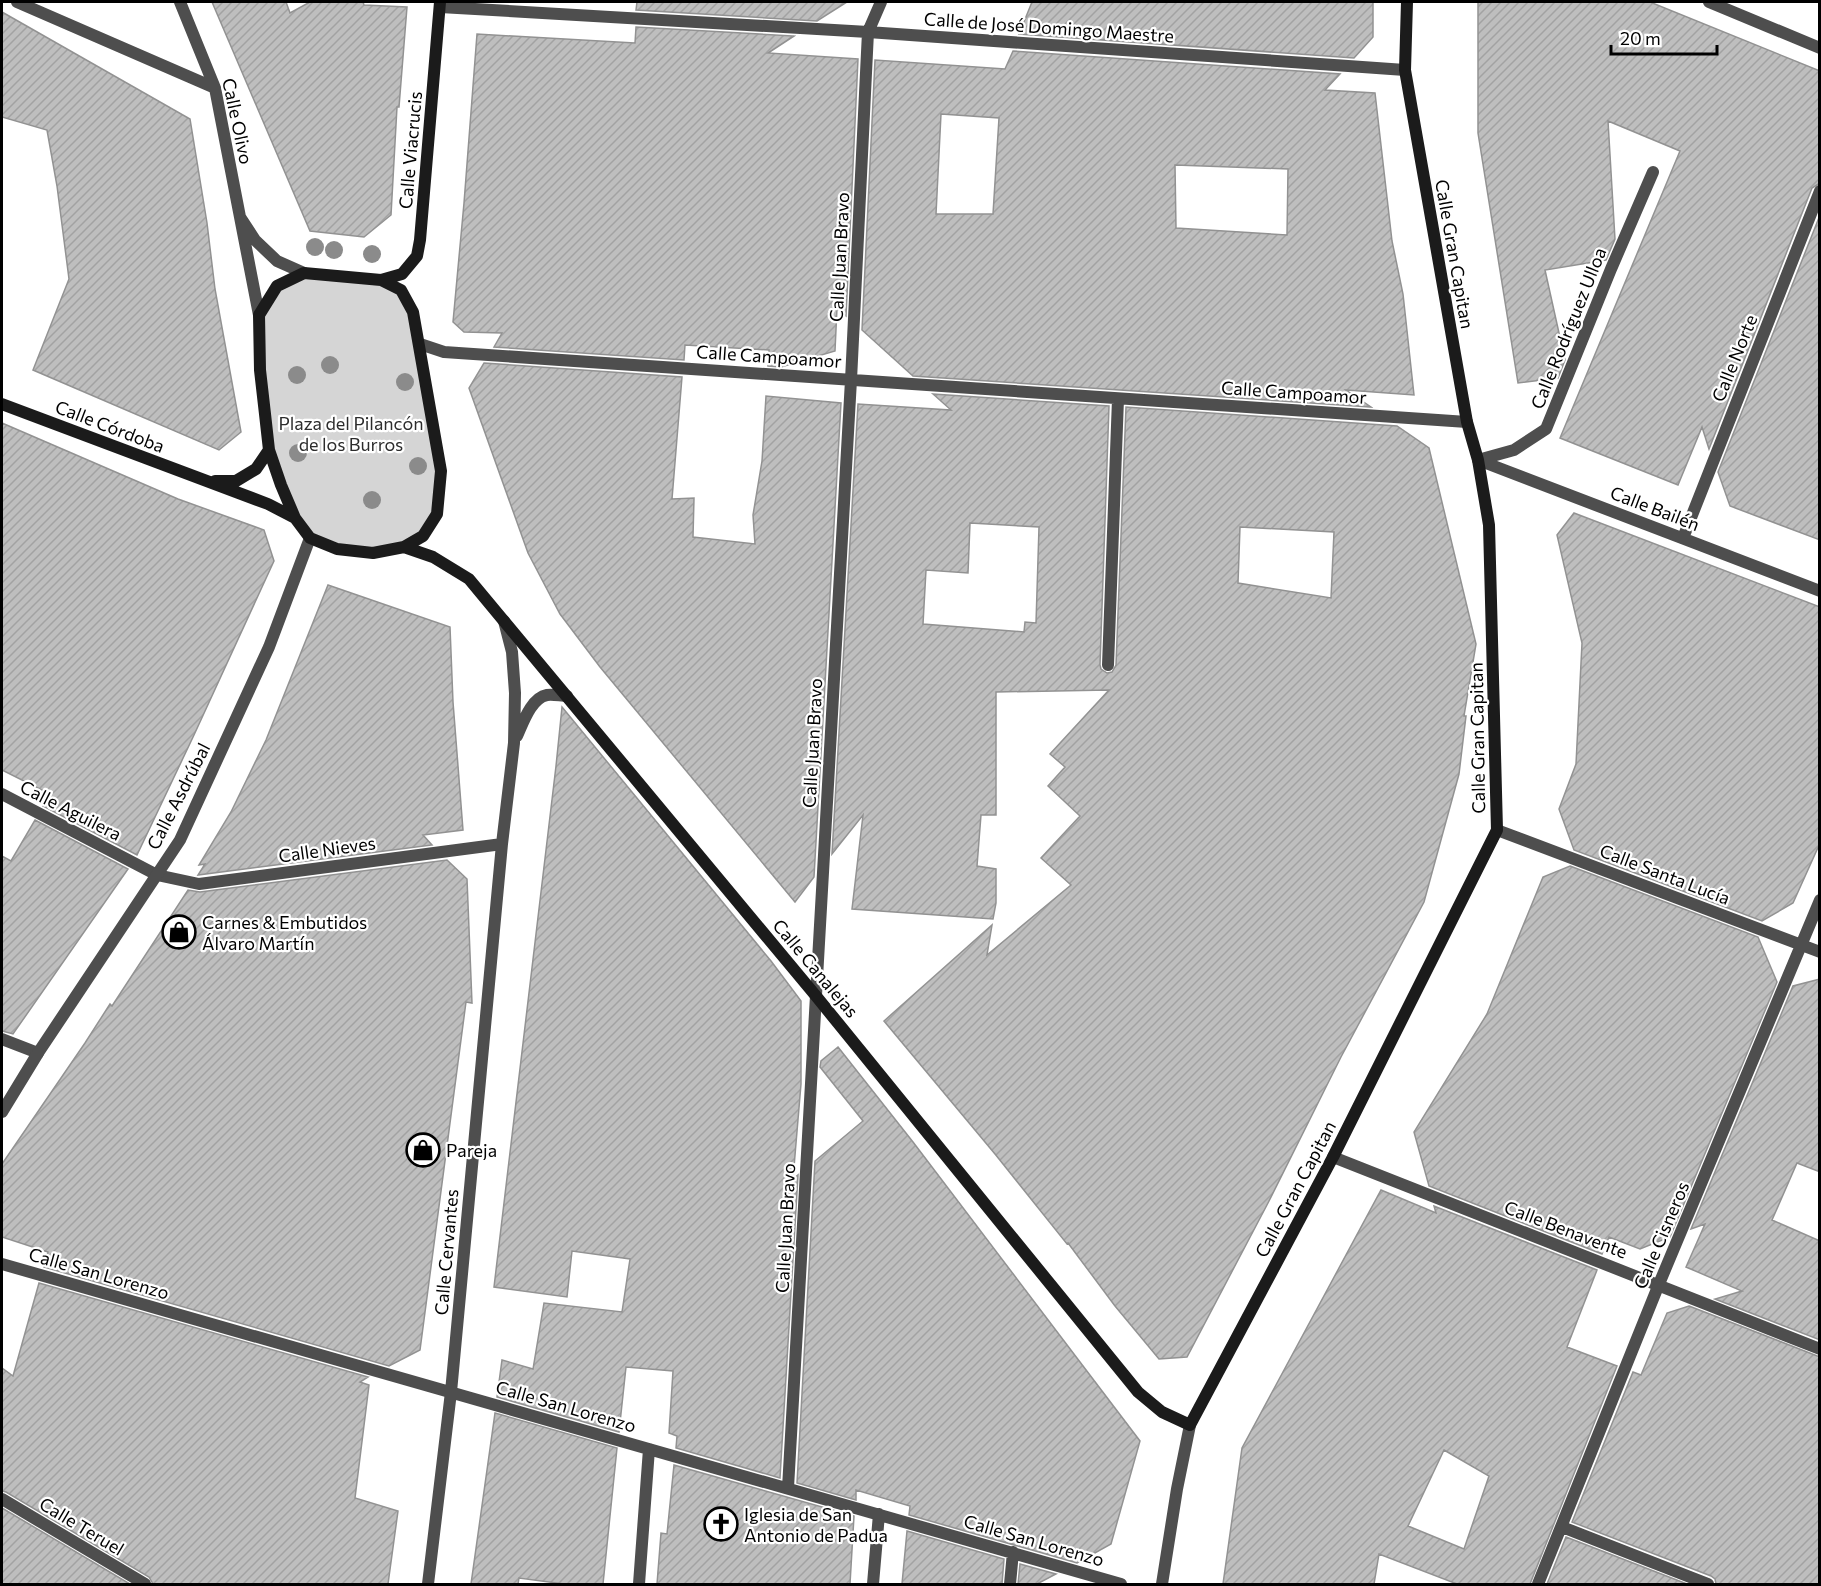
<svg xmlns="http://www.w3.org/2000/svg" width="1821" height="1586" viewBox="0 0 1821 1586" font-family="Commissioner,sans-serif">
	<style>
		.park { fill: #d5d5d5 }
		.building { fill: url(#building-hatch); stroke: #929292; stroke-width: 1.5; fill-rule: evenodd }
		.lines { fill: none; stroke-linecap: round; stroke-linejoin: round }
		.minor { stroke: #4e4e4e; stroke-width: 12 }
		.tertiary { stroke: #4e4e4e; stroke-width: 12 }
		.secondary { stroke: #1b1b1b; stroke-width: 12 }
		.tree { fill: #8b8b8b }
		.labels { text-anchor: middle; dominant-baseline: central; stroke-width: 4.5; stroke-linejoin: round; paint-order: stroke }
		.street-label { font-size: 18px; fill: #000; stroke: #fff }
		.park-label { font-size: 18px; fill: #2c2c2c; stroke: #fff }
		.poi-label { font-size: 18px; fill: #000; stroke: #fff; text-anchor: start }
	</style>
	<defs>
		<pattern id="building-hatch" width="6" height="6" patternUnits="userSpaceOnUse" patternTransform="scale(1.5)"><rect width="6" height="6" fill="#bebebe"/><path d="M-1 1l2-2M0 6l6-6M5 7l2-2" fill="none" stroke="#a2a2a2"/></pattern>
	</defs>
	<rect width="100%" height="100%" fill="#fff"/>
	<path class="park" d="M304 273 345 276 401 290 413 312 441 471 437 514 423 536 373 553 310 538 269 450 259 331 277 286Z"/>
	<path class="building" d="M212 2H286L290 13 310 2H363L364 5 407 7 399 107H397L391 215 364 237 310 231Z
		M637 2H847L817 21 636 10Z
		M1032 2H1373V37L1354 58 1019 34Z
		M1478 2H1650L1820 71V183L1812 188 1709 449 1702 427 1678 485 1560 438 1680 151 1608 121 1615 239 1606 260 1545 270 1565 360 1558 378 1518 383 1478 133Z
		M2 12 190 119 207 223 215 289 241 432 219 450 33 370 69 279 57 186 47 130 2 117Z
		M636 27 794 36 768 53 858 59 846 316 837 308 835 351 781 367 768 366 769 350 685 345 684 360 494 347 502 333 464 332 453 322 464 203 477 34 635 43Z
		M1013 51 1340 74 1325 90 1375 93 1392 241 1403 294 1414 395 1346 390 1371 407 913 376 862 330 875 60 1005 69ZM941 114 999 118 993 214H936ZM1175 165 1288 169 1287 235 1176 228Z
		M1820 215V540L1730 506 1718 472Z
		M484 363 682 377 672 499 694 498 693 537 755 544 753 515 762 461 766 396 841 403 814 877 795 902 600 667 560 614 528 553 469 388Z
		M933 394 1109 406 1100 665 1101 669 1107 673 1112 672 1116 665 1126 407 1397 426 1429 448 1476 644 1464 716H1466L1459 774 1424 902 1341 1057 1268 1203 1187 1357 1159 1359 1115 1306 1068 1243 1067 1244 995 1154 884 1021 992 925 987 955 1071 885 1041 858 1080 816 1048 786 1065 767 1050 754 1109 690 996 692V815H981L977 866 996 869V903L993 919 852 909 863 815 832 854 858 404 951 410ZM970 523 1039 527 1036 623 1025 622 1024 632 923 624 926 570 968 573ZM1240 527 1334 532 1331 598 1238 583Z
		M2 423 178 499 264 530 274 561 194 735 137 855 43 806 50 794 2 770Z
		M1574 513 1820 607V843L1793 903 1762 921 1574 850 1559 809 1576 764 1582 643 1557 535Z
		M328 585 450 627 453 702 463 830 423 835 432 845 198 875 205 864 199 865 231 812 266 740Z
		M562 707 771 961 801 1001V1084L793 1179 798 1175 780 1478 676 1448 677 1436 669 1433 673 1371 626 1367 619 1432 497 1397 502 1360 533 1369 544 1303 622 1312 630 1259 572 1251 567 1297 494 1287 556 766Z
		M35 820 128 869 13 1034 2 1031V856L11 861Z
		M447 860 467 879 472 1003 466 1002 420 1350 389 1366 44 1267 48 1252 2 1237V1164L85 1043 110 1004 112 1006 188 890 200 892Z
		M1570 866 1758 937 1777 982 1670 1237 1640 1249 1609 1237 1602 1254 1429 1186 1414 1132 1487 1014 1543 877Z
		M1820 979V1172L1797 1163 1772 1220 1820 1241V1340L1715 1299 1742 1291 1686 1267 1705 1224 1691 1229 1793 986Z
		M838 1047 913 1142 1140 1441 1111 1544 1077 1563 909 1515 910 1506 856 1490V1500L797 1483 815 1161 863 1121 820 1067 821 1061Z
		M1381 1190 1436 1213 1434 1206 1597 1270 1567 1347 1617 1366 1530 1584H1457L1379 1554 1374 1584H1223L1242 1448ZM1444 1450 1489 1476 1464 1549 1408 1526Z
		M39 1283 368 1377 360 1382 369 1385 355 1498 398 1511 388 1584H153L149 1577 6 1492 2 1491V1368L13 1376Z
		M1689 1306 1820 1357V1584H1716L1715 1579 1711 1576 1572 1522 1633 1372 1641 1375 1667 1313Z
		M495 1413 617 1448 603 1584H564L519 1578 518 1584H471Z
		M674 1465 854 1516 850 1584H657L661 1533 667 1534Z
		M2 1508 130 1584H2Z
		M907 1531 1004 1559 1002 1584H902Z
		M1566 1537 1687 1584H1547Z
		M1020 1564 1056 1574 1037 1584H1018Z"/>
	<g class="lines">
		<path class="minor" d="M17 2 215 88
			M180 2 215 88 240 217
			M1709 2 1820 48
			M440 7 868 32 1405 70
			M259 315 240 217 255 240 277 261 304 273
			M420 344 444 352 1467 422
			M1478 460 1820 591
			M1478 460 1514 450 1546 429 1611 269 1653 172
			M1683 538 1820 191
			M1108 665 1118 399
			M517 736C523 723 531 698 547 695 553 694 561 696 567 696
			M2 794 157 875 199 884 502 844
			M1497 830 1820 952
			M2 1039 38 1053
			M1333 1157 1820 1349
			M2 1264 1121 1584
			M788 1488 851 380 868 32 881 2
			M2 1499 145 1584
			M1562 1527 1708 1584
			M428 1584 451 1392 502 844 514 743 515 693 512 652 504 621
			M639 1584 649 1449
			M873 1584 879 1514
			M1010 1584 1013 1552
			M1538 1584 1659 1284 1820 900"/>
		<path class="tertiary" d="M2 1112 38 1053 180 840 269 647 310 538
			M1162 1584 1177 1489 1190 1425"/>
		<path class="secondary" d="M381 280 401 290 413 312 441 471 437 514 423 536 404 547 373 553 337 549 310 538 295 518 281 485 269 450 265 414 260 370 259 315 277 286 304 273 381 280 402 274 417 256 420 240 440 2
			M2 404 268 504 295 518
			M215 481H236L256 469 269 450
			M404 547 433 557 469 579 816 996 1138 1392 1162 1412 1190 1425 1333 1157 1497 830 1489 525 1478 460 1467 422 1405 70 1407 2"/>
	</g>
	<g class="tree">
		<circle cx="315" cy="247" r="9"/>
		<circle cx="334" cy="250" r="9"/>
		<circle cx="372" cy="254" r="9"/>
		<circle cx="330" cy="365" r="9"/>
		<circle cx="297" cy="375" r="9"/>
		<circle cx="405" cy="382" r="9"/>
		<circle cx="298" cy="453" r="9"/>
		<circle cx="418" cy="466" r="9"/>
		<circle cx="372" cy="500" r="9"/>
	</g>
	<defs>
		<symbol id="shop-ring" viewBox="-11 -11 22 22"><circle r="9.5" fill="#fff" stroke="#000" stroke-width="1.5"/><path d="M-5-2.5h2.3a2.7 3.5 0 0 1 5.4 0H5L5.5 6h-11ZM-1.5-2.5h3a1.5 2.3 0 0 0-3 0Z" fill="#000"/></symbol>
		<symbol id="church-ring" viewBox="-11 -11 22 22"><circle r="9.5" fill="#fff" stroke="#000" stroke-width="1.5"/><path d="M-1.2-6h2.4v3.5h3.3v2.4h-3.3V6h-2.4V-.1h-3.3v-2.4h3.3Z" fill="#000"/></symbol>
	</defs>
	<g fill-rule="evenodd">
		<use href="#shop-ring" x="160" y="913" width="38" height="38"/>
		<use href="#shop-ring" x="404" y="1131" width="38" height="38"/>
		<use href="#church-ring" x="702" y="1505" width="38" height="38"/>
	</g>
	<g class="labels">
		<g class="street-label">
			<text transform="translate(1049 27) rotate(4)">Calle de José Domingo Maestre</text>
			<text transform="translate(238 121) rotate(78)">Calle Olivo</text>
			<text transform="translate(410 150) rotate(-85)">Calle Viacrucis</text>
			<text transform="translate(1455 254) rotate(80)">Calle Gran Capitan</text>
			<text transform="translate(839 257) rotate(-87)">Calle Juan Bravo</text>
			<text transform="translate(1568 328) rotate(-68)">Calle Rodríguez Ulloa</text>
			<text transform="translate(769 356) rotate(4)">Calle Campoamor</text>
			<text transform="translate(1734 358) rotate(-68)">Calle Norte</text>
			<text transform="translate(1294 392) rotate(4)">Calle Campoamor</text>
			<text transform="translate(110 426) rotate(21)">Calle Córdoba</text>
			<text transform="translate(1655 508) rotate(21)">Calle Bailén</text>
			<text transform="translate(1477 738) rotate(-91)">Calle Gran Capitan</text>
			<text transform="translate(812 743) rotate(-87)">Calle Juan Bravo</text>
			<text transform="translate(178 796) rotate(-63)">Calle Asdrúbal</text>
			<text transform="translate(71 810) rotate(27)">Calle Aguilera</text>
			<text transform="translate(327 849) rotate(-8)">Calle Nieves</text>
			<text transform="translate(1665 874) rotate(21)">Calle Santa Lucía</text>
			<text transform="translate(816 968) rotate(50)">Calle Canalejas</text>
			<text transform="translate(1295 1189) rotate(-62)">Calle Gran Capitan</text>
			<text transform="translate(785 1228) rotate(-87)">Calle Juan Bravo</text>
			<text transform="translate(1566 1229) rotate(21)">Calle Benavente</text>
			<text transform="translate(1661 1235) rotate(-67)">Calle Cisneros</text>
			<text transform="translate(446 1252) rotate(-85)">Calle Cervantes</text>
			<text transform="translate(99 1273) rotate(16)">Calle San Lorenzo</text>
			<text transform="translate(566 1406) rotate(16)">Calle San Lorenzo</text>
			<text transform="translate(82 1526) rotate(31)">Calle Teruel</text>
			<text transform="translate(1034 1540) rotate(16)">Calle San Lorenzo</text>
		</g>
		<g class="park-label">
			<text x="351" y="423">Plaza del Pilancón<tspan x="351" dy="21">de los Burros</tspan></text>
		</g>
		<g class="poi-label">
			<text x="202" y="922">Carnes &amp; Embutidos<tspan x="202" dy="21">Álvaro Martín</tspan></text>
			<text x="446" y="1150">Pareja</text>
			<text x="744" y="1514">Iglesia de San<tspan x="744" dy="21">Antonio de Padua</tspan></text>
		</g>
	</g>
	<rect width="1821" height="1586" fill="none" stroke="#000000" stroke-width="6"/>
	<path d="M1611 45v9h106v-9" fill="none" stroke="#000000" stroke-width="3"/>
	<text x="1620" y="45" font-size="18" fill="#000000" stroke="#ffffff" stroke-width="4.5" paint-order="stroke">20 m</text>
</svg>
